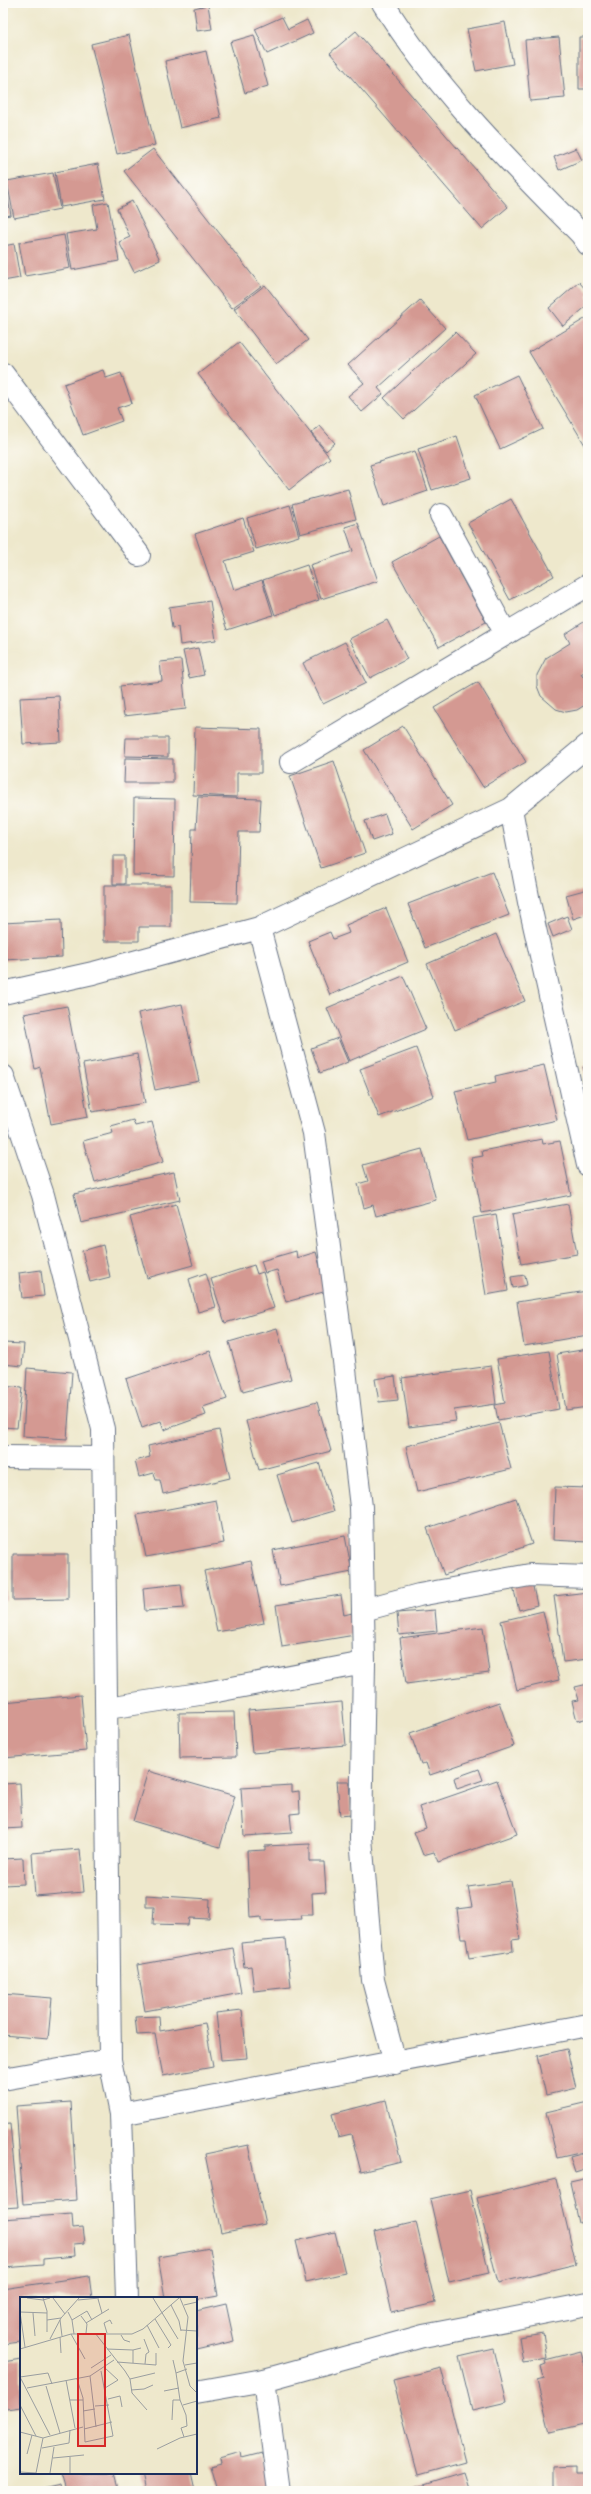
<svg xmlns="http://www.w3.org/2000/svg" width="591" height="2494" viewBox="0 0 591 2494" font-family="'Libre Bodoni',serif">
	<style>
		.building { fill: #d49992 }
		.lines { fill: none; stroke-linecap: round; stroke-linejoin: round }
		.minor-casing { stroke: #657084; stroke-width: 24 }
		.minor { stroke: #fff; stroke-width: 22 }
		.inset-road { fill: none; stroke: #9a9ea0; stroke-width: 1 }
		.view { fill: #d62828; fill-opacity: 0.15; stroke: #d62828; stroke-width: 2 }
		.inset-edge { fill: none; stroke: #1b2f5e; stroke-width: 2 }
	</style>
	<rect width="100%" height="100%" fill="#fdfcf7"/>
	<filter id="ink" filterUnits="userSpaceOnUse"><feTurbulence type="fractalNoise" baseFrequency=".025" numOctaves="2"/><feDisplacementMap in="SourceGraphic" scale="8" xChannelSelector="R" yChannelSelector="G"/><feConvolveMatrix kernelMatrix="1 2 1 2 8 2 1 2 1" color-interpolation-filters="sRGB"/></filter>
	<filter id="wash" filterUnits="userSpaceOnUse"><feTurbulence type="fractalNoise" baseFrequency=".012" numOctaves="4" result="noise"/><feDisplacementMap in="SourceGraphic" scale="16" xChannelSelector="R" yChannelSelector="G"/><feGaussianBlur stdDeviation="0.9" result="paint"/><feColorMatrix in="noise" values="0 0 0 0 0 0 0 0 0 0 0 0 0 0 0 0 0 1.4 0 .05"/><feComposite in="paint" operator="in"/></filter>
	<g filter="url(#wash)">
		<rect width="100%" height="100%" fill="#eee8cc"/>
		<g id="blocks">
			<path class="building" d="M208 5 212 29 197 31 194 8Z
				M282 17 288 29 307 20 313 33 267 54 255 29Z
				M505 22 513 64 476 71 467 29Z
				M356 31 508 207 482 229 330 53Z
				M129 35 155 145 117 154 91 44Z
				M254 35 268 86 245 93 230 42Z
				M559 37 565 98 530 101 525 40Z
				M579 37H588V89H579Z
				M206 51 221 118 180 128 165 61Z
				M576 148 582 160 559 170 554 157Z
				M153 149 261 286 232 308 124 171Z
				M98 164 105 199 61 207 55 172Z
				M53 173 60 209 14 218 7 181Z
				M5 182 11 215 3 216V183Z
				M132 201 160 260 134 272 119 242 130 237 117 209Z
				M108 202 119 261 72 270 66 234 97 229 93 205Z
				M64 235 70 268 25 276 19 243Z
				M14 244 20 278 3 281V246Z
				M579 282 588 292V305L563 326 549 308Z
				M265 285 308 340 276 364 234 309Z
				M420 300 445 328 378 388 383 394 362 412 348 396 364 383 348 365Z
				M588 317V450L529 352Z
				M455 332 476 354 404 419 384 398Z
				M239 342 330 458 289 490 198 374Z
				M103 370 106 378 121 373 132 403 117 408 122 421 83 435 64 384Z
				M517 375 543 429 500 449 475 395Z
				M320 426 335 443 326 451 311 433Z
				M457 436 471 478 432 490 418 449Z
				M415 451 428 491 384 506 370 465Z
				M348 489 356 519 300 534 292 504Z
				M511 499 554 576 510 600 468 523Z
				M290 505 299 536 256 549 247 518Z
				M243 518 254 552 225 561 234 590 262 580 273 615 227 630 195 534Z
				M358 523 378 581 321 599 310 565 353 551 345 527Z
				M439 536 486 622 439 647 392 562Z
				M307 565 319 600 275 615 263 580Z
				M210 601 216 640 180 645 178 627 172 628 169 607Z
				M387 620 407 659 370 678 349 639Z
				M587 620 588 669 581 674 583 677 588 674V703L577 710 566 712 556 709 541 696 537 686V675L546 658 570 643 565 634Z
				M345 642 366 683 323 704 303 663Z
				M198 648 204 675 189 678 183 651Z
				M181 660 186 709 124 716 120 686 162 681 160 662Z
				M478 682 526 762 483 787 434 708Z
				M59 696 61 742 23 744 20 698Z
				M403 726 452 805 413 829 364 750Z
				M195 727 261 729V773H237V797L193 795Z
				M126 738H168V757L125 756Z
				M125 758 173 759V783H124Z
				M334 761 365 853 321 868 290 776Z
				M198 797 261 799 259 832H239L237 903 190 902 192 829H196Z
				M134 798 175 799 174 876 133 875Z
				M385 814 392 834 372 841 365 821Z
				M113 856H125V884H113Z
				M492 872 509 915 425 948 408 904Z
				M104 885H171V927H139V941H104Z
				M588 889V914L573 919 566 895Z
				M386 908 408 962 330 995 308 941 330 932 333 939 349 933 346 925Z
				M567 916 572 929 553 937 548 924Z
				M61 920 62 957 3 960V923Z
				M496 934 525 1001 455 1030 427 964Z
				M403 976 426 1029 349 1061 327 1008Z
				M182 1004 199 1081 155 1090 138 1013Z
				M67 1006 88 1117 51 1124 40 1067 35 1069 24 1014Z
				M338 1038 348 1062 320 1073 311 1048Z
				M416 1048 434 1096 379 1117 360 1069Z
				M137 1054 145 1103 92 1112 83 1064Z
				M544 1065 557 1120 467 1140 455 1091 496 1082 495 1076Z
				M588 1065V1082L583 1067Z
				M133 1120 135 1126 152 1122 163 1162 95 1182 83 1141 113 1133 111 1126Z
				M542 1139 543 1144 560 1141 571 1195 482 1213 471 1158 483 1156 482 1151Z
				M422 1149 436 1200 376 1216 373 1205 364 1208 358 1184 368 1181 363 1165Z
				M174 1172 180 1200 81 1223 74 1194Z
				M176 1204 193 1265 147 1278 130 1217Z
				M568 1204 577 1254 521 1264 512 1214Z
				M496 1214 508 1291 486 1295 473 1218Z
				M103 1245 110 1277 90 1282 82 1251Z
				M296 1251 297 1258 316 1252 327 1291 286 1302 277 1270 265 1273 261 1261Z
				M254 1265 257 1274 263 1272 274 1308 225 1323 211 1279Z
				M41 1270 44 1296 22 1298 19 1273Z
				M206 1273 216 1307 198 1312 189 1279Z
				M525 1275 527 1285 513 1288 511 1277Z
				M587 1291 588 1335 524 1346 517 1302Z
				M277 1328 291 1379 243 1392 229 1342Z
				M3 1343 24 1344 22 1366 3 1364Z
				M588 1349V1407L566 1410 557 1354Z
				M210 1351 227 1399 203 1407 206 1415 164 1430 161 1421 142 1428 126 1379Z
				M549 1351 559 1409 498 1420 495 1405 505 1403 497 1359Z
				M491 1366 496 1404 454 1410 456 1421 409 1427 402 1378Z
				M27 1368 72 1372 67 1439 23 1436Z
				M395 1376 398 1400 379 1402 375 1379Z
				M3 1386 22 1388 17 1428 3 1427Z
				M317 1402 331 1451 259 1470 246 1421Z
				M499 1423 511 1469 417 1492 406 1446Z
				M219 1430 230 1478 163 1494 160 1480H156L154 1473 139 1477 135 1461 150 1457 148 1446Z
				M319 1463 334 1511 292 1523 277 1475Z
				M555 1487 588 1488V1542L553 1540Z
				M516 1498 532 1544 444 1575 427 1528Z
				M216 1500 224 1543 146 1557 137 1515Z
				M345 1536 352 1572 280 1586 273 1550Z
				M13 1554H68V1599L13 1600Z
				M251 1561 264 1623 217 1632 204 1571Z
				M3 1563H6V1600H3Z
				M532 1582 537 1605 519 1610 513 1587Z
				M181 1584 184 1608 145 1611 143 1588Z
				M588 1592V1659L563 1662 554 1596Z
				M341 1595 344 1615 352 1613 355 1635 282 1647 276 1605Z
				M435 1610 437 1631 399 1635 397 1613Z
				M543 1611 559 1680 517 1690 501 1621Z
				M483 1627 489 1673 406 1684 400 1638Z
				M588 1684V1718L577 1721 572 1701 579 1700 575 1687Z
				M81 1695 86 1751 3 1758V1702Z
				M342 1702 346 1745 252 1753 248 1710Z
				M499 1702 514 1746 430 1775 426 1763 421 1764 410 1733Z
				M234 1712 236 1757 180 1758 179 1713Z
				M479 1769 483 1780 457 1789 454 1778Z
				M148 1771 235 1796 220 1847 133 1821Z
				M497 1780 517 1834 438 1862 434 1852 423 1855 414 1832 426 1828 419 1807Z
				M337 1781H349L351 1815 340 1816Z
				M20 1783 22 1828 3 1829V1784Z
				M292 1785V1792L299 1791 300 1813 290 1814 292 1833 244 1836 241 1788Z
				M310 1844V1862H324L326 1892 312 1893 313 1915H301L302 1919 261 1921V1917L250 1918 247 1851 265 1850V1846Z
				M80 1849 84 1892 35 1896 32 1853Z
				M23 1858 24 1884 3 1885V1859Z
				M511 1881 520 1939 512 1940 513 1951 469 1958 466 1939H461L457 1909 472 1907 468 1887Z
				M146 1895 210 1899 209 1919 189 1918 188 1925 153 1924 154 1907H146Z
				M286 1939 291 1987 254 1991 251 1966 244 1967 241 1943Z
				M233 1948 241 1993 145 2011 137 1965Z
				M3 1994 52 1998 48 2039 3 2035Z
				M242 2010 247 2058 221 2060 216 2013Z
				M159 2016 160 2031 205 2023 213 2067 163 2076 155 2034 137 2035 135 2017Z
				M567 2049 576 2088 546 2095 537 2056Z
				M386 2100 401 2162 361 2172 351 2134 338 2137 332 2114Z
				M71 2102 77 2200 23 2204 16 2106Z
				M588 2102V2151L557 2158 546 2112Z
				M10 2124 18 2207 3 2208V2125Z
				M248 2145 265 2224 221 2233 205 2154Z
				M588 2152V2169L575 2173 570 2157Z
				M588 2178V2221L579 2223 570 2182Z
				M556 2179 576 2264 498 2283 477 2198Z
				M470 2190 489 2273 449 2282 430 2199Z
				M72 2214 73 2228 83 2227 85 2243 74 2244 75 2256 43 2259V2265L3 2268V2219Z
				M416 2222 435 2303 392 2313 374 2232Z
				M335 2232 345 2273 306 2282 296 2241Z
				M210 2248 218 2296 196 2300V2298H165L158 2257Z
				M89 2276 92 2298H21V2342L3 2344V2289Z
				M226 2304 234 2341 196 2350V2311Z
				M543 2333 547 2358 523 2362 519 2337Z
				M494 2349 507 2402 472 2410 459 2357Z
				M581 2351 588 2378V2423L550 2432 537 2381 544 2379 541 2366 546 2364 545 2360Z
				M21 2359V2407L6 2409 3 2387V2362Z
				M441 2368 465 2462 418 2475 393 2380Z
				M241 2452 242 2458 262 2453 272 2491H217L210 2466 221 2463 220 2458Z
				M575 2466V2473H588V2491H553V2467Z
				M464 2472 470 2491H401Z
				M65 2473H114L119 2491H66L61 2474Z
				M142 2473H191L195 2491H146Z
				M60 2485 61 2491H38V2490Z"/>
		</g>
	</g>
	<g filter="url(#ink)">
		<use href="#blocks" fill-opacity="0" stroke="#657084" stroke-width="1"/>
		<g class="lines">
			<defs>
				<path id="minor" d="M383 3C435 88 511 163 581 234L588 244
					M3 374 139 555
					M441 515 506 634
					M291 762 588 585
					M511 809 529 902 588 1165
					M259 928 314 1133 344 1361 361 1507 364 1663 361 1838 373 1980 395 2063
					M3 993 93 973 259 928 511 809 588 745
					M3 1076 43 1195 103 1429 110 2060 121 2114 127 2298
					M3 1457 103 1458
					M363 1610 419 1595 530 1575 588 1577
					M107 1708 206 1693 364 1663
					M3 2079 110 2060
					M121 2114 588 2025
					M264 2380 279 2491
					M196 2392 264 2380 423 2336 588 2304"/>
			</defs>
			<use href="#minor" class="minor-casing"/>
			<use href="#minor" class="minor"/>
		</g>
	</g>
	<g transform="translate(20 2297)">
		<rect width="177" height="177" fill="#eee8cc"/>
		<path class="inset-road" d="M7 1 23 3 30 1M23 1 27 14V35M33 1 45 17M133 1 158 42M160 1 168 20 163 64 170 89 177 96M78 2 82 16M58 3 79 1M151 8 159 24 161 34M164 8 177 5M0 15 5 50M0 15 27 16M48 15 52 23 54 37M13 16 15 39M61 19 67 27 66 36M135 22 151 48 148 51M27 23 41 21M40 23 42 39M52 23 67 14 72 23M66 26 89 12M127 28 139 51M161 33 177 34M75 36 105 74 110 82 112 96 127 113M87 36 84 26 90 23 92 27M51 37 65 62M101 38 104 43 110 45M40 40 41 56M30 42 41 21 59 1M124 42 129 55 126 57 125 67M0 52 51 37H112L123 32 159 1M87 52 113 53 121 51M113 53V66M153 63 156 76 167 72M97 65 136 68V56M165 68 177 66M71 71 91 58M85 71 98 83 85 91M156 76 160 103 166 118 167 129 161 131 164 140M70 79 76 130M57 82 63 101 65 145 93 139 81 74M110 82 135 76M46 83 55 131M26 89 40 136M7 91 70 79 94 63M111 93 124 92 133 88M144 94 159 91M88 102 100 99 102 110M50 103H63M0 108 16 139M163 108 177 104M75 109 89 108M63 114 75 112M152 123 153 103H160M64 132 92 125M0 135 23 141 63 130M30 138 0 80 28 76 32 87M22 151 49 146 50 133M137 152 160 141 177 137M7 157 12 138M50 160V176M33 161 64 158M0 175 16 176M16 176 23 141M30 176 34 150"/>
		<path class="view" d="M58 37H85V149H58Z"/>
		<rect width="177" height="177" class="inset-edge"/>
	</g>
	<rect width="591" height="2494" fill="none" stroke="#fdfcf7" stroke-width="16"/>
</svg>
